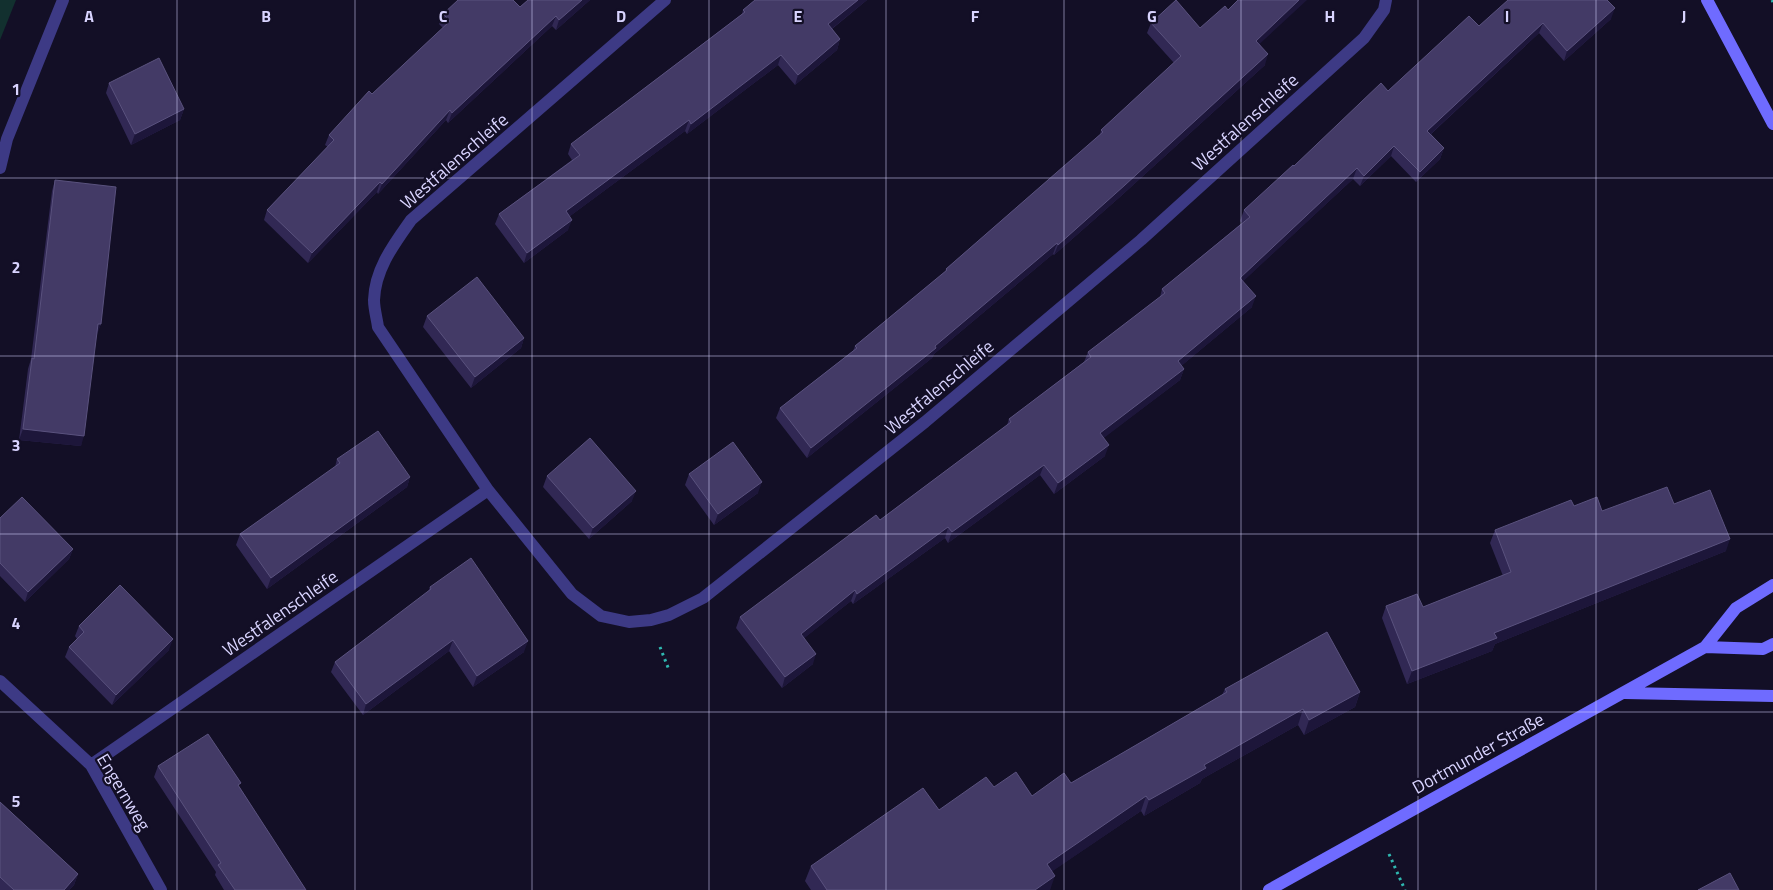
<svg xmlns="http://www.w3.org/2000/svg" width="1773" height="890" viewBox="0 0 1773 890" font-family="'Titillium Web',sans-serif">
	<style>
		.green { fill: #12302f }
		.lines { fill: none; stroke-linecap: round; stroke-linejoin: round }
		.path { stroke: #2fb8b0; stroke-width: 3; stroke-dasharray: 2.5 4; stroke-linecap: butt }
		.street { stroke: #3d3a85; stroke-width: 12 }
		.secondary { stroke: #6f6bff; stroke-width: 12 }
		.wall { fill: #312854 }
		.shaded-wall { fill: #1d163a }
		.building { fill: #433a66; stroke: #5a527e }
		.grid { fill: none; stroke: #d9d4ff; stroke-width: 1; stroke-opacity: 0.55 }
		.labels { text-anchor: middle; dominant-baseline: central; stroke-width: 4.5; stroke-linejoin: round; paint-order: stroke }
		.street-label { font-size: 18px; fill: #d9d4ff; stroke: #130f26 }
		.grid-label { font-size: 16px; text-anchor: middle; font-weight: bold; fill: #d9d4ff; stroke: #130f26; stroke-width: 4.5; stroke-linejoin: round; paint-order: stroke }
	</style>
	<rect width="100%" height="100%" fill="#130f26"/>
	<path class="green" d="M0 0H16L0 40Z"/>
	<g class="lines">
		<path class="path" d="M1772 0 1773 2
			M660 647 669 670
			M1389 854 1405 890"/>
		<path class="street" d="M665 0 411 220C394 244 375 269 374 300 374 309 377 319 378 327L488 490 572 594 601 616 629 622 651 620 669 615 703 598 925 422 1141 240 1364 38 1384 10 1386 0
			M0 168 7 139 63 0
			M0 681 91 765 161 890
			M91 765 488 490"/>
		<path class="secondary" d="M1707 0 1773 124
			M1705 647 1763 649 1773 644
			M1625 693 1773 696
			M1269 890 1705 647 1736 608 1773 585"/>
	</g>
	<path class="wall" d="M528 0H590L556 30 552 26 448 123 446 120 378 194 377 192 308 263 264 220 267 210 328 147 325 145 329 135 443 28 439 24 443 14 520 7Z
		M755 0H867L832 29 840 39 837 50 795 85 778 65 687 134 685 131 570 216 568 230 524 263 495 224 499 214 572 160 568 154 571 144 742 14 743 10Z
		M1611 19 1564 61 1539 33 1431 134 1444 148 1440 159 1416 182 1391 156 1360 186 1353 179 1243 281 1252 307 1181 366 1184 369 1180 380 1103 438 1105 456 1054 494 1040 475 948 543 945 538 853 604 851 601 804 638 813 664 782 688 736 628 740 617 880 520 1007 425 1009 419 1084 362 1088 352 1160 297 1162 289 1242 223 1240 221 1244 210 1294 166 1388 91 1479 26Z
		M1151 23 1200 28 1260 44 1265 65 1121 196 1054 255 1053 254 934 354 932 358 807 458 776 418 780 408 853 351 855 346 945 272 946 269 1100 135 1101 130 1174 63 1147 33Z
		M109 83 184 109 180 120 131 145 106 93Z
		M55 180 101 324 96 335 81 446 19 440 28 369 31 359 52 191Z
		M427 316 524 338 521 348 471 388 423 327Z
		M337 459 410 477 407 487 267 589 236 545 240 534 335 467Z
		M689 474 758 493 714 525 685 485Z
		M547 476 632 501 589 539 543 487Z
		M1674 504 1726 551 1495 644 1492 651 1407 684 1382 618 1386 606 1423 607 1503 576 1490 543 1495 530 1574 506 1602 511Z
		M0 518 73 549 69 559 25 602 0 576Z
		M430 587 524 652 473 687 449 651 363 715 331 672 335 662 428 592Z
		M79 626 169 650 112 705 65 657 69 647 77 639 75 636Z
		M1225 689 1360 692 1355 707 1304 735 1298 725 1202 779 1200 783 1144 816 1141 811 1052 871 1050 890H811L805 881 811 866 994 787 1032 796 1071 783 1222 695Z
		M158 766 239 787 306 890H224L215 875 216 872 154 777Z
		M0 802 78 874 74 885 69 890H0Z"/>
	<path class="shaded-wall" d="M582 0H590L556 30 559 20Z
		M858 0H867L824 35 828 24Z
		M1299 0H1307L1252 51 1256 41Z
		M1615 8 1611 19 1564 61 1567 51Z
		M556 16 552 26 448 123 452 113Z
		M1543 23 1539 33 1423 141 1427 131Z
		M840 39 837 50 795 85 798 75Z
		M1268 54 1265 65 1121 196 1054 255 1058 245Z
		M781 55 778 65 687 134 691 124Z
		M184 109 180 120 131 145 135 134Z
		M450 110 446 120 378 194 382 184Z
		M689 120 685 131 562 222 566 211Z
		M1394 146 1391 156 1360 186 1364 176Z
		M1444 148 1440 159 1416 182 1420 172Z
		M1357 168 1353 179 1236 288 1240 278Z
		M380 182 377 192 308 263 312 253Z
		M572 220 568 230 524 263 527 253Z
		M1057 243 1053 254 934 354 932 358 807 458 811 448Z
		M1256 296 1252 307 1174 372 1178 361Z
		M98 324H101L97 335 94 334Z
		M524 338 521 348 471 388 475 377Z
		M1184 369 1180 380 1096 444 1100 433Z
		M23 429 84 436 81 446 19 440Z
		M1109 445 1105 456 1054 494 1058 483Z
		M1044 465 1040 475 948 543 952 532Z
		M410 477 407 487 267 589 271 578Z
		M762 482 758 493 714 525 718 514Z
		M636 491 632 501 589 539 593 528Z
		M948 527 945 538 853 604 857 594Z
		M1730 539 1726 551 1495 644 1492 651 1407 684 1412 671 1494 633Z
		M73 549 69 559 25 602 28 592Z
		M855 590 851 601 797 644 801 634Z
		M173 639 169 650 112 705 116 695Z
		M453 640 449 651 363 715 366 704Z
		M528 641 524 652 473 687 477 676Z
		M816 654 813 664 782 688 785 677Z
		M1360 692 1355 707 1304 735 1309 720Z
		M1303 709 1298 725 1202 779 1200 783 1144 816 1149 800 1204 765Z
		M1146 796 1141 811 1041 879 1047 864Z
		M78 874 74 885 69 890H64Z
		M1055 876 1050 890H1035Z"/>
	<path class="building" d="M458 0H513L520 7 528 0H582L559 20 556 16 452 113 450 110 382 184 380 182 312 253 267 210 334 140 329 135 369 91 372 94 450 21 443 14Z
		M755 0H858L828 24 840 39 798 75 781 55 691 124 689 120 566 211 572 220 527 253 499 214 580 155 571 144 745 12 743 10Z
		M1176 0 1200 28 1225 6 1228 10 1238 0H1299L1256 41 1268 54 1125 185 1058 245 1057 243 935 346 936 348 811 448 780 408 857 348 855 346 947 270 946 269 1103 132 1101 130 1181 56 1151 23Z
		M1508 0H1607L1615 8 1567 51 1543 23 1427 131 1444 148 1420 172 1394 146 1364 176 1357 168 1240 278 1256 296 1178 361 1184 369 1100 433 1109 445 1058 483 1044 465 952 532 948 527 857 594 855 590 801 634 816 654 785 677 740 617 876 515 880 520 1011 422 1009 419 1091 357 1088 352 1165 293 1162 289 1250 217 1244 210 1293 165 1294 166 1381 83 1388 91 1469 16 1479 26Z
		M159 58 184 109 135 134 109 83Z
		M55 180 116 187 101 324H98L84 436 23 429 32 358 34 359Z
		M477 277 524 338 475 377 427 316Z
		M378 431 410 477 271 578 240 534 340 463 337 459Z
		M590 438 636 491 593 528 547 476Z
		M733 442 762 482 718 514 689 474Z
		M1667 487 1674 504 1710 490 1730 539 1494 633 1497 638 1412 671 1386 606 1417 594 1423 607 1511 572 1495 530 1571 500 1574 506 1597 497 1602 511Z
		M22 497 73 549 28 592 0 563V518Z
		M471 558 528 641 477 676 453 640 366 704 335 662 431 589 430 587Z
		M120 585 173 639 116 695 69 647 84 632 79 626Z
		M1327 632 1360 692 1309 720 1303 709 1204 765 1206 768 1149 800 1146 796 1047 864 1055 876 1035 890H827L811 866 923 788 939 810 986 777 994 787 1016 772 1032 796 1064 773 1071 783 1227 692 1225 689Z
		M208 734 241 783 238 785 306 890H235L218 865 221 863 158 766Z
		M0 802 78 874 64 890H14L0 877Z
		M1730 873 1739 890H1698Z"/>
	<path class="grid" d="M177 0V890M355 0V890M532 0V890M709 0V890M886 0V890M1064 0V890M1241 0V890M1418 0V890M1596 0V890M0 178H1773M0 356H1773M0 534H1773M0 712H1773"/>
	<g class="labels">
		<g class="street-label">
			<text transform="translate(1245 122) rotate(-42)">Westfalenschleife</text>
			<text transform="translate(454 161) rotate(-41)">Westfalenschleife</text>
			<text transform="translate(939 387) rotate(-40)">Westfalenschleife</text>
			<text transform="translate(280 613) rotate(-35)">Westfalenschleife</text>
			<text transform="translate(1478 753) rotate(-29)">Dortmunder Straße</text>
			<text transform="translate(124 792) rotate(59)">Engernweg</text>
		</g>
	</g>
	<g class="grid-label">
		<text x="89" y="22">A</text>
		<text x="266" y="22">B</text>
		<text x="443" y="22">C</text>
		<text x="621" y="22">D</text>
		<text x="798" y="22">E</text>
		<text x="975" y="22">F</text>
		<text x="1152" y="22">G</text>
		<text x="1330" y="22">H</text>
		<text x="1507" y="22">I</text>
		<text x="1684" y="22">J</text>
		<text x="16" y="95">1</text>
		<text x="16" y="273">2</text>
		<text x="16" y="451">3</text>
		<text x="16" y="629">4</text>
		<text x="16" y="807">5</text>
	</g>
</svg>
